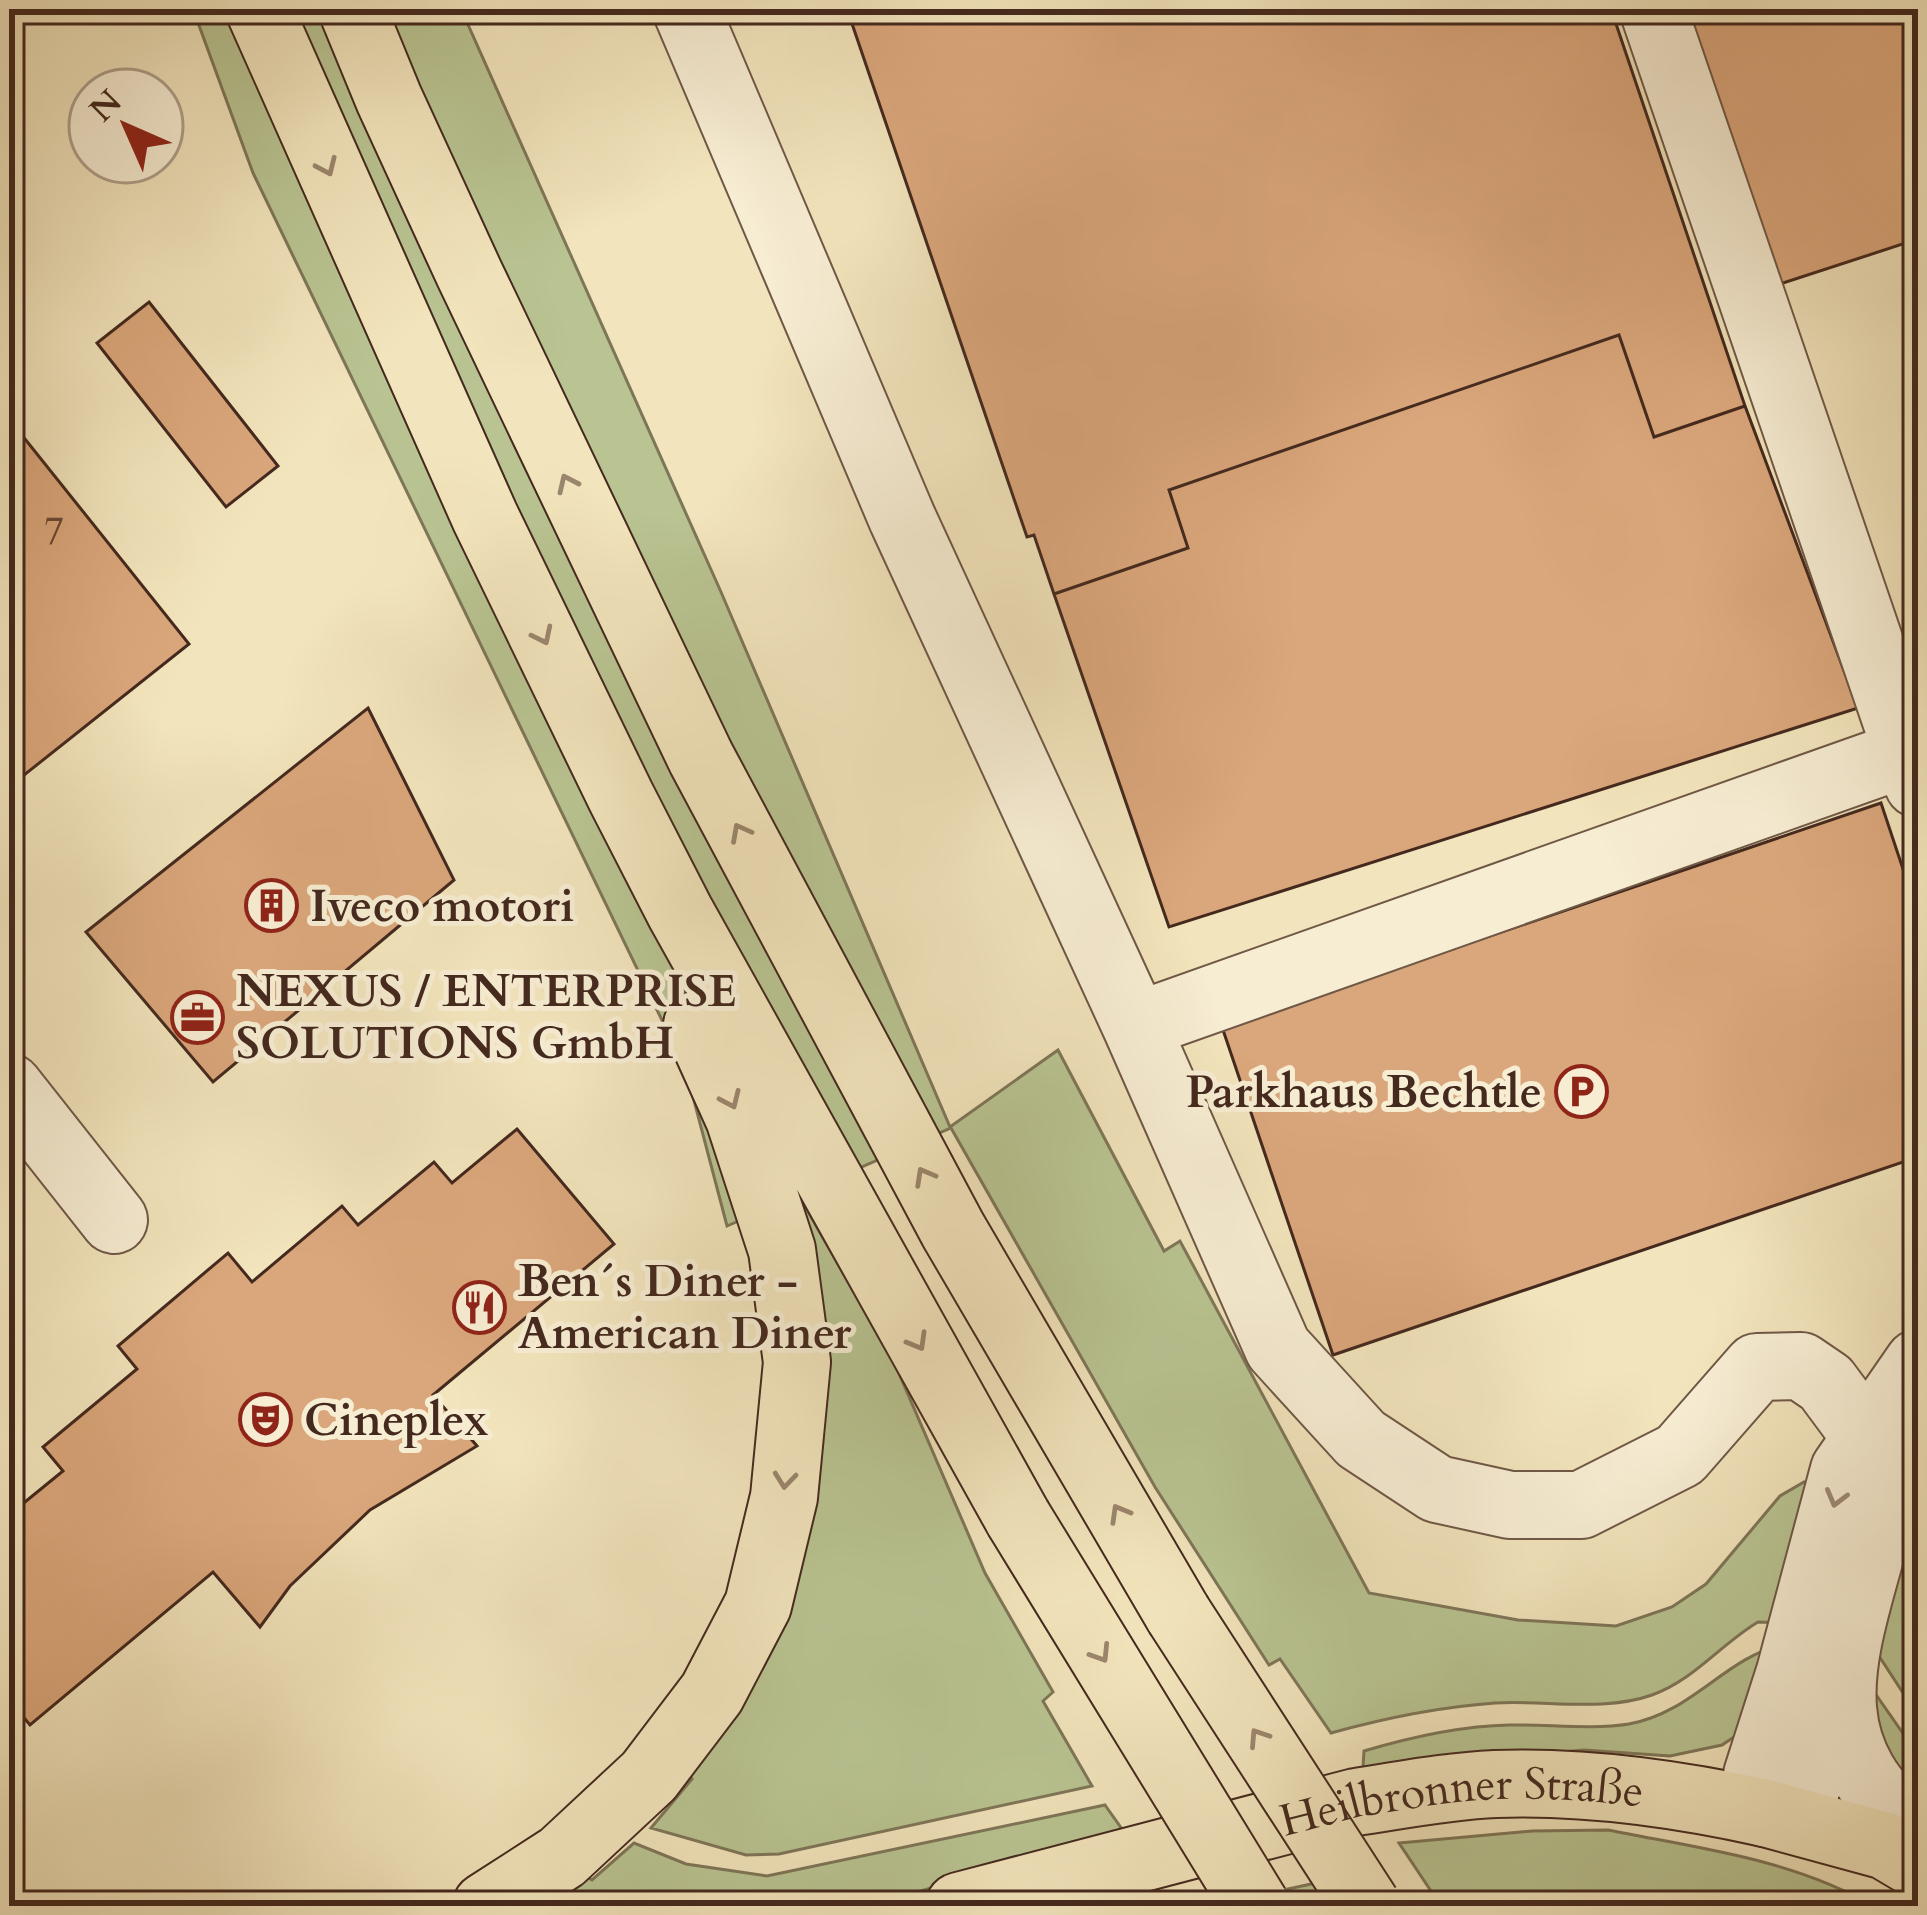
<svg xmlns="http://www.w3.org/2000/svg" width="1927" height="1915" viewBox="0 0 1927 1915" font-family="Cardo,serif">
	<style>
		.green { fill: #b9c492; stroke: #7e7658; stroke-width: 3 }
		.building { fill: #daa67b; stroke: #44291e; stroke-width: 3 }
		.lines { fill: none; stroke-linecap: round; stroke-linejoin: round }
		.minor-casing { stroke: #705846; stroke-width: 70 }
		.major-casing { stroke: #44291e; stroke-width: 70 }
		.highway-casing { stroke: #44291e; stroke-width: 70 }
		.minor { stroke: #f7edd3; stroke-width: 66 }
		.major { stroke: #f2e4bc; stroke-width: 66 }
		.highway { stroke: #f2e4bc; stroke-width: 66 }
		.highway-bridge-casing { stroke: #44291e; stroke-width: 70; stroke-linecap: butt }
		.highway-bridge { stroke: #f2e4bc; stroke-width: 66 }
		.oneway { stroke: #9b866d }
		.oneway2 { stroke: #9e8b78 }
		.labels { text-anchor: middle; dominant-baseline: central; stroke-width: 10; stroke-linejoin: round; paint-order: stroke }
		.number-label { font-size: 39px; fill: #6a4835 }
		.poi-label { font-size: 45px; font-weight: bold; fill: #44291e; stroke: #f7edd3; text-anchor: start }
		.street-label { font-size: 45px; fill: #44291e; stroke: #f7edd3 }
	</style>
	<rect width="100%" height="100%" fill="#f2e4bc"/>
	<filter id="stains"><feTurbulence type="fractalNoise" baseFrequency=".00167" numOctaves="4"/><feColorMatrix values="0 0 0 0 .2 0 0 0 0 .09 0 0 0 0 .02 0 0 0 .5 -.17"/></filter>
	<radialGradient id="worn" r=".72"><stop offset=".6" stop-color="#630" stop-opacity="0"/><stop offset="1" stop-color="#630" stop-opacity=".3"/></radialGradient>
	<path class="green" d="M193 9H461L721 592 950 1127 1058 1050 1164 1251 1180 1241 1369 1593 1518 1620 1616 1626 1672 1607 1706 1584 1780 1496 1804 1482 1817 1488 1788 1623 1758 1622C1721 1644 1694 1680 1652 1695 1604 1712 1546 1700 1495 1703 1439 1707 1385 1718 1331 1733L1280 1659 1269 1665 1155 1487 951 1128 727 1226 686 1070 253 173Z
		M800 1207 807 1210 894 1362 985 1573 1053 1692 1043 1701 1092 1786 779 1854 746 1855 651 1828 692 1779 687 1772 747 1681Z
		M1918 1464V1716L1866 1636Z
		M1782 1645 1743 1731 1722 1745 1670 1756 1584 1750 1371 1769 1363 1767 1364 1751C1411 1737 1459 1726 1509 1725 1547 1724 1591 1730 1629 1724 1692 1713 1726 1657 1782 1645Z
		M1863 1676 1918 1755V1811L1900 1795Z
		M1105 1805 1124 1832 869 1906H536L583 1875 592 1880 634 1843 686 1864 767 1876Z
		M1608 1830C1697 1848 1793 1859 1873 1906H1441L1399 1843 1532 1831Z
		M1316 1883 1332 1906H1293L1283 1890Z
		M1156 1886 1168 1906H1085Z"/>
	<path class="building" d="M847 9H1611L1745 406 1654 437 1619 335 1169 490 1188 548 1054 594 1034 535 1027 537Z
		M1682 9H1918V239L1777 285Z
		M149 302 278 466 226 507 97 343Z
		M1619 335 1654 437 1745 406 1858 708 1169 927 1054 594 1188 548 1169 490Z
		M9 419 189 644 9 787Z
		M368 708 454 880 213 1082 86 932Z
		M1881 803 1918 914V1157L1333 1355 1222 1027Z
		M517 1129 614 1244 433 1395 477 1446 370 1510 290 1586 260 1627 213 1572 30 1725 9 1700V1515L63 1471 43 1447 137 1369 118 1346 228 1253 252 1282 342 1206 358 1225 434 1162 452 1183Z"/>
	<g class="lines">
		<defs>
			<path id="minor" d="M686 9 902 518 1136 1026 1278 1348 1361 1439 1437 1489 1510 1505H1581L1680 1455 1757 1367 1801 1366 1826 1383 1866 1437
				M1653 9 1918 784
				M1136 1026 1907 753
				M9 1087 114 1220
				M1918 1434C1892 1474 1881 1518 1868 1564 1837 1673 1816 1753 1918 1832
				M1840 1683 1805 1793 1765 1813 1757 1775 1790 1672 1844 1470 1918 1363"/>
			<g id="major">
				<path id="s1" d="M959 1906 1356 1802C1402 1795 1449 1786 1495 1784 1584 1781 1679 1794 1765 1813"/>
			</g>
			<path id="highway" d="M259 9 485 517 621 797 680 912 1018 1518
				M352 9 389 99 469 273 701 758 953 1230 1178 1614
				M1765 1813 1886 1846 1918 1865
				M486 1906 562 1857 649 1776 712 1693 758 1605 784 1497 797 1362 782 1250 739 1118 697 1025"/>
		</defs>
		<use href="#minor" class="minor-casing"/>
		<use href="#major" class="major-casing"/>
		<use href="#highway" class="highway-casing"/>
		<use href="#minor" class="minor"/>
		<use href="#major" class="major"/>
		<use href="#highway" class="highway"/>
		<defs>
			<path id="highway-bridge" d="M1018 1518 1256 1906
				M1178 1614 1367 1906"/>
		</defs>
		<use href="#highway-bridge" class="highway-bridge-casing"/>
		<use href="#highway-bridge" class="highway-bridge"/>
	</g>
	<defs><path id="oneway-chevron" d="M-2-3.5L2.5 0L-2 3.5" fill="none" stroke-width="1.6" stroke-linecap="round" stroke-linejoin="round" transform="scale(3)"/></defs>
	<g class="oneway">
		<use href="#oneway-chevron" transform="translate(327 167) rotate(66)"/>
		<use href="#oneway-chevron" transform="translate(567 483) rotate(-115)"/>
		<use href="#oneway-chevron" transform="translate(543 636) rotate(64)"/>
		<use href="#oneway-chevron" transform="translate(740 832) rotate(-118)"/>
		<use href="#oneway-chevron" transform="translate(731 1100) rotate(66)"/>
		<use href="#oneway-chevron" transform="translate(924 1176) rotate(-119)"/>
		<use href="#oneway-chevron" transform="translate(918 1342) rotate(60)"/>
		<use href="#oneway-chevron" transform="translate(785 1480) rotate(96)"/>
		<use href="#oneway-chevron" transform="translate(1119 1513) rotate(-120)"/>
		<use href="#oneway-chevron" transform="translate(1101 1654) rotate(58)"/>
		<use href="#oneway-chevron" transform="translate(1258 1737) rotate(-123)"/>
	</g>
	<use class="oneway2" href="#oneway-chevron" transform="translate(1836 1498) rotate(105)"/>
	<defs>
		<symbol id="building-ring" viewBox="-11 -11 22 22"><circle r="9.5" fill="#f7edd3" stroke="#8f2418" stroke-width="1.5"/><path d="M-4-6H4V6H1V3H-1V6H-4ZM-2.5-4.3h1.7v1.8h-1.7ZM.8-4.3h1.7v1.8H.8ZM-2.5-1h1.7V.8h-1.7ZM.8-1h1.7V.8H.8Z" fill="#8f2418"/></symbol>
		<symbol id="office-ring" viewBox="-11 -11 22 22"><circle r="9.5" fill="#f7edd3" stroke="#8f2418" stroke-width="1.5"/><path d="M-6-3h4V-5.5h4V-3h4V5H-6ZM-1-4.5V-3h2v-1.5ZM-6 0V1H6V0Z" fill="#8f2418"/></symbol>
		<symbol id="parking-ring" viewBox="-11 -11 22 22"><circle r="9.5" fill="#f7edd3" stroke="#8f2418" stroke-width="1.5"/><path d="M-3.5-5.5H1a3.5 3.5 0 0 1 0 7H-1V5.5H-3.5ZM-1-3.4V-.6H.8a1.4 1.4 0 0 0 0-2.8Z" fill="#8f2418"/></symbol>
		<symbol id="restaurant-ring" viewBox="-11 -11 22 22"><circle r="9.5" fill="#f7edd3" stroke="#8f2418" stroke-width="1.5"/><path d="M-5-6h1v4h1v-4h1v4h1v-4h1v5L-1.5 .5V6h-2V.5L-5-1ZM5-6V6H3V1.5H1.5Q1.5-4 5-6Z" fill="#8f2418"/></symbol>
		<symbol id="theatre-ring" viewBox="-11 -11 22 22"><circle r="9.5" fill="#f7edd3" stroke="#8f2418" stroke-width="1.5"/><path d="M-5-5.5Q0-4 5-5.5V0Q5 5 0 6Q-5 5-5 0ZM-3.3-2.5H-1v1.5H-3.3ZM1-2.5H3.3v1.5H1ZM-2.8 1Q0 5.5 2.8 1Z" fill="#8f2418"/></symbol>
	</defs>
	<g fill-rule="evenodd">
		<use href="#building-ring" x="242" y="876" width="59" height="59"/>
		<use href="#office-ring" x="168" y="988" width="59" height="59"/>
		<use href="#parking-ring" x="1552" y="1062" width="59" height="59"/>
		<use href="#restaurant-ring" x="450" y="1278" width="59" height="59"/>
		<use href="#theatre-ring" x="236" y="1390" width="59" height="59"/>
	</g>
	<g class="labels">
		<g class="number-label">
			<text x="54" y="531">7</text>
		</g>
		<g class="poi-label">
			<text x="310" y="906">Iveco motori</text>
			<text x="236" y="991">NEXUS / ENTERPRISE<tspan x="236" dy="52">SOLUTIONS GmbH</tspan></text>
			<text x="1542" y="1092" text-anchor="end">Parkhaus Bechtle</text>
			<text x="518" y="1281">Ben´s Diner -<tspan x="518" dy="52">American Diner</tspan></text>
			<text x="304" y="1420">Cineplex</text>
		</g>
		<g class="street-label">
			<text stroke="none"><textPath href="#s1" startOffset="516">Heilbronner Straße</textPath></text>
		</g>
	</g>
	<rect width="1927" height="1915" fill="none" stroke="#f2e4bc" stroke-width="48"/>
	<rect x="12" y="12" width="1903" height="1891" fill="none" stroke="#44291e" stroke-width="6"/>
	<rect x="24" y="24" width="1879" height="1867" fill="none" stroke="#44291e" stroke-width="3"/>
	<g transform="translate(126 126) rotate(315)"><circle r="57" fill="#f7edd3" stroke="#af9f8b" stroke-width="3"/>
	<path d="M0-9L21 45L0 30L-21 45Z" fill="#8f2418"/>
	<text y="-18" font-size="33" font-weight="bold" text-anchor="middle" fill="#44291e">N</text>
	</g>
	<rect width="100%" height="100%" filter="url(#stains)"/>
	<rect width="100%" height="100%" fill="url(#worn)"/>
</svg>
